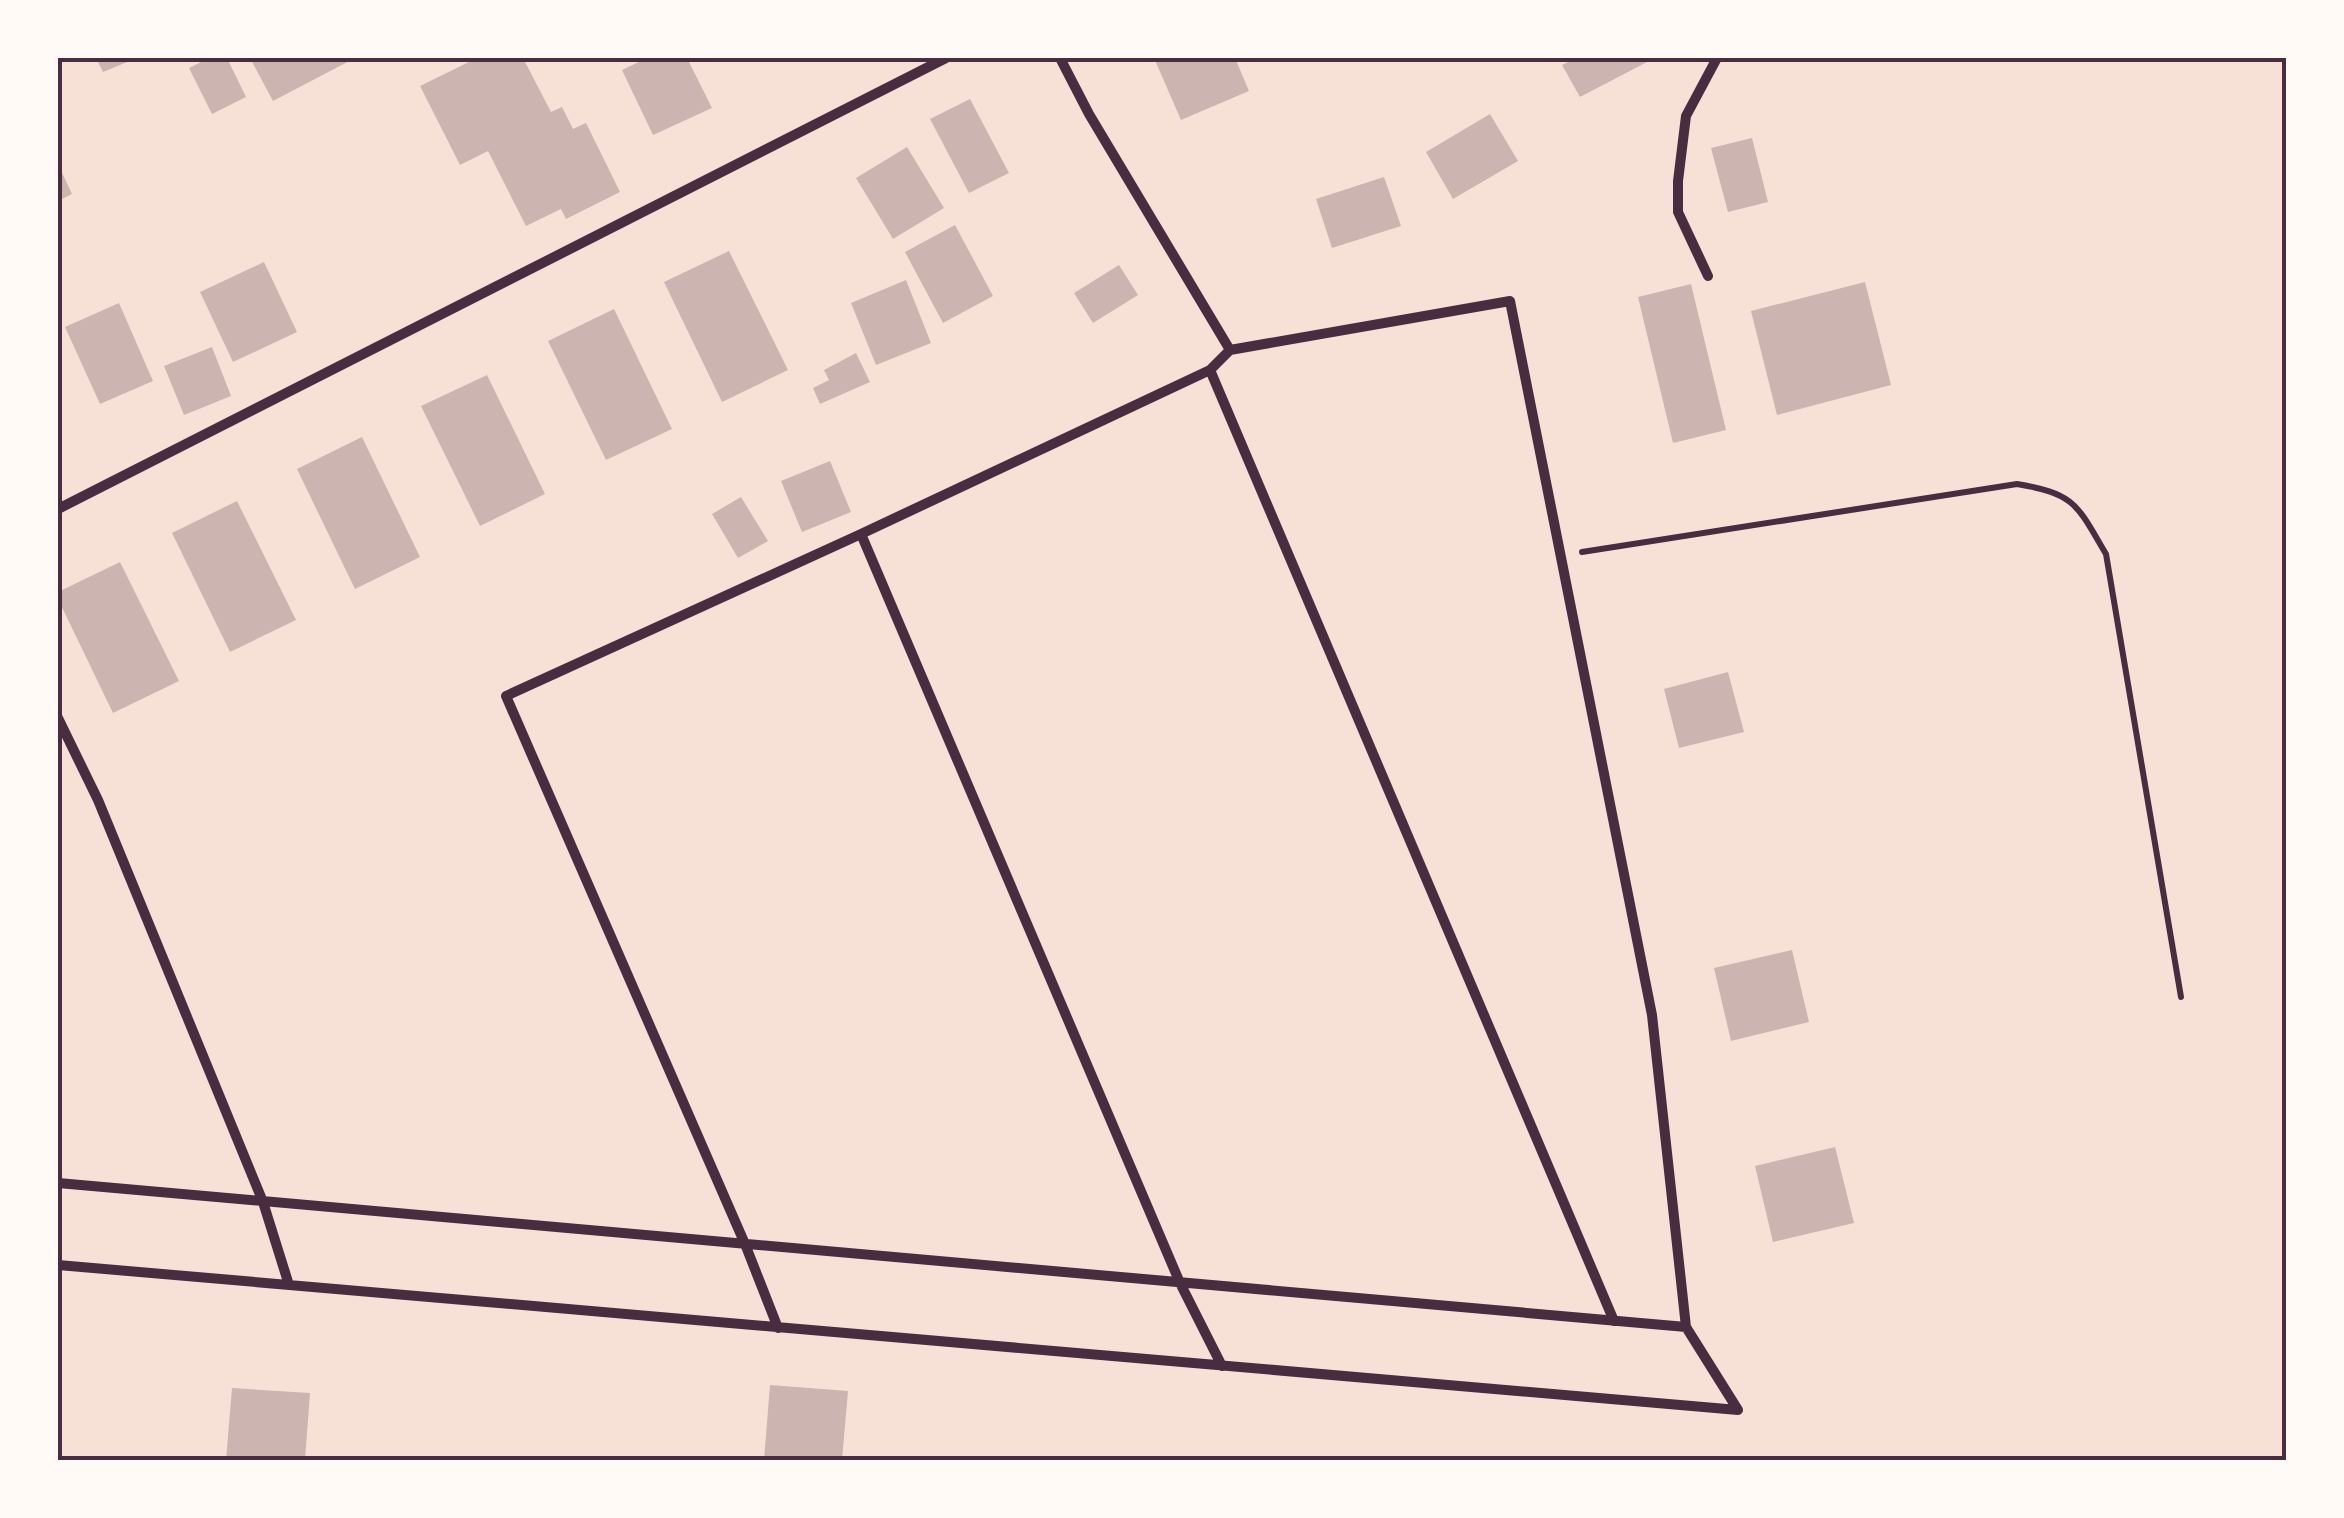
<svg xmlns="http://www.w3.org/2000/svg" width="2344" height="1518" viewBox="0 0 2344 1518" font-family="'Sofia Sans Condensed',sans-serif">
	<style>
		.building { fill: #ccb4b1 }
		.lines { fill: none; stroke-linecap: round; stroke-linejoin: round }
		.path { stroke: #4a2c40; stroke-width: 6 }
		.minor { stroke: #4a2c40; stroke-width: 10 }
		.neatline { fill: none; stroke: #4a2c40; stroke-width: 4 }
	</style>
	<rect width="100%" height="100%" fill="#f7e1d7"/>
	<path class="building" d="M96 58H137L103 72Z
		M209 58H227L246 97 212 114 189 68Z
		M250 58H355L273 101Z
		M477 58H523L551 112 562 107 573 129 586 123 620 192 566 219 561 209 526 226 488 151 460 165 420 86Z
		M647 58H687L712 108 653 135 622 70Z
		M1154 58H1235L1249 91 1181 120Z
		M1576 58H1645L1647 62 1580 97 1562 65Z
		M970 99 1009 173 969 193 930 119Z
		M1490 114 1518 161 1453 199 1426 152Z
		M1752 138 1768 202 1728 212 1711 148Z
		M907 147 944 208 893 239 856 178Z
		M58 164 72 194 58 201Z
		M1384 177 1401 226 1332 248 1316 199Z
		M955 225 993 296 943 323 905 252Z
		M729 251 788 370 722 402 664 282Z
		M264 262 297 332 233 362 200 292Z
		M1119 265 1138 295 1093 323 1074 293Z
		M906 280 931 343 876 365 851 303Z
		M1865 282 1891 385 1777 415 1751 311Z
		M1691 284 1726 430 1673 443 1638 297Z
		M119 303 153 381 100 404 65 327Z
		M614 309 672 429 606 460 548 341Z
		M212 347 231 396 184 415 164 366Z
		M856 353 870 382 820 404 813 388 829 380 824 370Z
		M487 375 545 494 480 526 421 406Z
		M362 437 420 557 355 589 297 469Z
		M830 461 851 512 802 532 781 481Z
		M741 497 768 541 738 558 712 514Z
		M237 501 296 620 230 652 172 533Z
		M120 562 179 681 113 713 58 599V592Z
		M1728 672 1744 732 1679 748 1664 689Z
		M1792 950 1809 1022 1731 1041 1714 968Z
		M1835 1147 1854 1223 1773 1242 1755 1166Z
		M770 1385 848 1391 842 1460H764Z
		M232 1388 310 1393 305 1460H226Z"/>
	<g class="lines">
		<path class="path" d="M1582 552 2017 484C2076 494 2077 505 2106 554L2181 997"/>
		<path class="minor" d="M1708 276 1678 212V181L1686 116 1717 58
			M1210 370 1230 350
			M58 509 946 58
			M861 534 1210 370 1614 1321
			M58 718 98 800 263 1202 289 1285
			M58 1183 1686 1327
			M58 1265 1738 1410 1686 1327 1652 1015 1510 301 1230 350 1089 114 1060 58
			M778 1328 745 1244 506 696 861 534 1180 1283 1222 1366"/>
	</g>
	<rect width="2344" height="1518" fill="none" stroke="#fffaf5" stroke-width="120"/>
	<rect x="60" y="60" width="2224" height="1398" class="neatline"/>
</svg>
